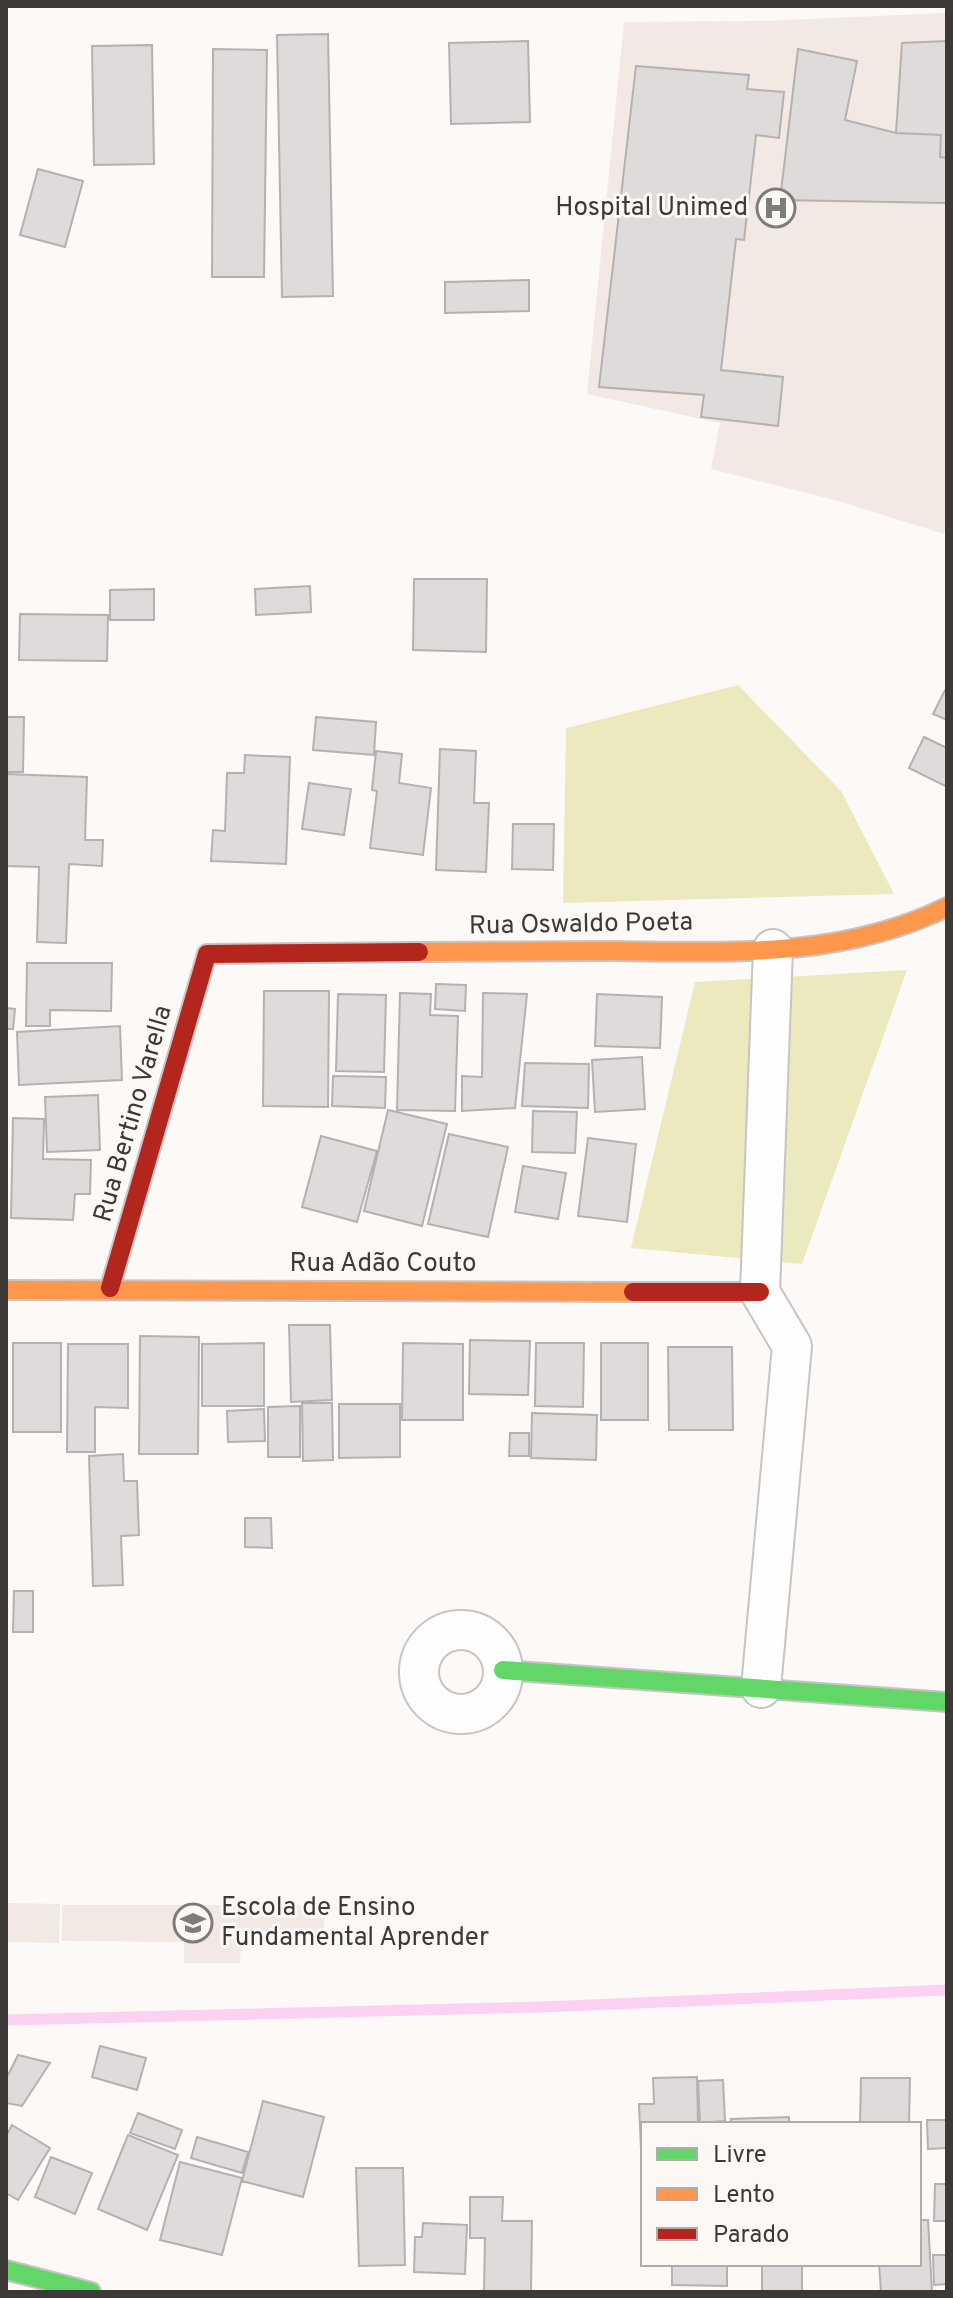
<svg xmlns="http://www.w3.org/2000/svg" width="953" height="2298" viewBox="0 0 953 2298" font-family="Overpass,sans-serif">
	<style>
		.built { fill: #f2e8e4 }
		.green { fill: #ece9bf }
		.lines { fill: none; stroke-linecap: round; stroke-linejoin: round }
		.stream { stroke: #fdd1f1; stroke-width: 11 }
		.building { fill: #dedbda; stroke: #b4b1b0; stroke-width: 2 }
		.street-casing { stroke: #c7c4c3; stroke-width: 42 }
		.fast-casing { stroke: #c7c4c3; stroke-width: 22 }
		.slow-casing { stroke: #c7c4c3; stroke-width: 22 }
		.jam-casing { stroke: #c7c4c3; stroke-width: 22 }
		.street { stroke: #fffefe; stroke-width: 38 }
		.fast { stroke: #63d668; stroke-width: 18 }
		.slow { stroke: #ff974d; stroke-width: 18 }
		.jam { stroke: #b3261e; stroke-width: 18 }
		.labels { text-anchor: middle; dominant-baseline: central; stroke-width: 6; stroke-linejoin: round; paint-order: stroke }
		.poi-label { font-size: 26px; fill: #3c3937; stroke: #fef8f5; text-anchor: end }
		.street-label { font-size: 26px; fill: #3c3937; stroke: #fef8f5 }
	</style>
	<rect width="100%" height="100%" fill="#fcf9f7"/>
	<path class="built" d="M947 13V518L944 534 835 500 711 469 720 423 587 394 624 22 761 21Z
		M6 1903 60 1904 59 1943 6 1942Z
		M62 1905H324V1945H241L240 1963H184V1942L62 1941Z"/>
	<path class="green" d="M738 685 841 791 894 894 563 903 566 728Z
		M907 970 802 1264 631 1248 695 982Z"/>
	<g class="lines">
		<path class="stream" d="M6 2020 542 2007 947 1990"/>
	</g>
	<path class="building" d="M328 34 333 296 282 297 277 35Z
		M528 41 530 122 451 124 449 43Z
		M947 41V158L940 157 941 135 896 133 902 43Z
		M152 45 154 164 94 165 92 46Z
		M213 49 267 50 264 277H212Z
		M798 49 857 61 845 120 896 133 941 135 940 157 947 158V203L780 200Z
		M636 66 749 75 747 89 784 92 779 138 756 135 744 240 736 239 721 370 783 377 778 426 701 417 704 395 599 387Z
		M38 169 83 181 65 247 20 235Z
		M529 280V311L445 313V282Z
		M414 579H487L486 652 413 650Z
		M310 586 311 612 256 615 255 589Z
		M154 589V620H110V590Z
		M20 614 108 615 107 661 19 660Z
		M945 690 947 691V720L933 714Z
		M6 717H24L23 772H6Z
		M316 717 376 722 374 755 313 750Z
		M924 737 947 748V787L909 768Z
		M440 749 476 751 474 803H489L486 872 436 870Z
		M376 751 402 754 399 783 431 788 423 855 370 848 377 791 372 790Z
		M245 755 290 757 286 864 211 861 213 830 225 831 227 773H244Z
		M6 774 87 777 85 840H103L102 866 69 864 66 943 37 942 39 867 6 866Z
		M309 783 351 789 344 835 302 829Z
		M513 824H554L553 870 512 869Z
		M27 963H112L111 1011 50 1010V1026H26Z
		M436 984 466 985 465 1011 435 1009Z
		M264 991H329L328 1107 263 1106Z
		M400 993 431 994 430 1015 458 1016 455 1111 397 1110Z
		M483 993 527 994 515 1108 462 1111V1076L482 1077Z
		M338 994 386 995 384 1072 336 1071Z
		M597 994 662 997 660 1048 595 1046Z
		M6 1008 15 1009 13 1029H6Z
		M120 1026 122 1080 19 1085 17 1032Z
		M642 1057 645 1109 595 1112 592 1060Z
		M525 1063 589 1064 588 1108 522 1106Z
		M333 1076 386 1077 385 1108 332 1106Z
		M98 1095 100 1150 47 1152 45 1097Z
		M388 1110 447 1124 422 1226 364 1211Z
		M533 1111 577 1112 575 1153 532 1152Z
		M13 1118 44 1119 43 1159 91 1160 90 1194H75L73 1220 11 1218Z
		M449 1134 508 1147 488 1237 428 1224Z
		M321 1136 377 1151 357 1222 302 1207Z
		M588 1138 636 1144 627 1222 578 1216Z
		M523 1166 566 1173 558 1219 515 1212Z
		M289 1325H330L332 1400 291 1402Z
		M140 1336 199 1337 198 1454H139Z
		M470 1340 530 1341 528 1395 469 1394Z
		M13 1343H61V1432H13Z
		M264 1343V1406H202V1344Z
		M403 1343 463 1344V1420H402Z
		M536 1343H584L583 1407 535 1406Z
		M601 1343H648V1420H601Z
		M68 1344H128V1408L95 1407V1452H67Z
		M668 1347H732L733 1430H669Z
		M302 1403H332L333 1460 303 1461Z
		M339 1404H400V1457L339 1458Z
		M300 1406V1457H268V1407Z
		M264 1409 265 1441 228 1442 227 1411Z
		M532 1413 597 1415 596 1460 531 1458Z
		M510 1433H529V1456H509Z
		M123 1454 124 1481H137L139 1535 121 1536 123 1585 93 1586 89 1456Z
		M245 1518H271L272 1548 245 1547Z
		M14 1591H33V1632H13Z
		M100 2046 146 2058 137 2090 92 2077Z
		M18 2055 50 2063 22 2106 6 2103V2079Z
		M697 2077 698 2124H643L641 2149 639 2104H654L653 2078Z
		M861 2078H910L909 2124H860Z
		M723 2080 725 2121 700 2123 698 2081Z
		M263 2101 324 2117 303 2197 242 2181Z
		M138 2113 182 2130 175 2149 130 2133Z
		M789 2117V2124H731V2119Z
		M927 2120H946V2148L928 2149Z
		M12 2125 50 2148 18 2200 6 2193V2136Z
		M128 2135 178 2155 147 2230 98 2209Z
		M197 2137 248 2152 242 2173 191 2158Z
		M51 2157 92 2173 75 2214 35 2197Z
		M180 2162 242 2178 222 2255 160 2240Z
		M356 2168H403L405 2265 359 2266Z
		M935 2184H947V2221H934Z
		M470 2197H503L502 2221H532L531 2292H484L485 2238H470Z
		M919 2220H928L932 2292H881L879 2264H919Z
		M423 2223 467 2225 465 2274 414 2272 415 2237H422Z
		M933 2255H947V2284L934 2285Z
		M672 2264H727V2286L672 2285Z
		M762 2264H802V2292H762Z"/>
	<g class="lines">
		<defs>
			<path id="street" d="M419 1672a42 42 0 1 1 84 0a42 42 0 1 1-84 0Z
				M761 1688 792 1346 760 1292 773 949"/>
			<path id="fast" d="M503 1670 947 1702
				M6 2270 91 2292"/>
			<path id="slow" d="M419 952C483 952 548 951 613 951 727 952 842 959 947 907
				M6 1290 633 1292"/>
			<path id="jam" d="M110 1288 207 954 419 952
				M633 1292H760"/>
		</defs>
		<use href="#street" class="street-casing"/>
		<use href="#fast" class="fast-casing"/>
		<use href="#slow" class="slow-casing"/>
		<use href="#jam" class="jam-casing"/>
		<use href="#street" class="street"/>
		<use href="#fast" class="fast"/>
		<use href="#slow" class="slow"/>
		<use href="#jam" class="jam"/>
	</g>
	<defs>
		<symbol id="hospital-ring" viewBox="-11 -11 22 22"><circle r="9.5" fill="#fef8f5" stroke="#7f7c7a" stroke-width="1.5"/><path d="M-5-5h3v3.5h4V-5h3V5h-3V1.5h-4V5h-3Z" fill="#7f7c7a"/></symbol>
		<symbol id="school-ring" viewBox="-11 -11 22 22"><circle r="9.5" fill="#fef8f5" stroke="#7f7c7a" stroke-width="1.5"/><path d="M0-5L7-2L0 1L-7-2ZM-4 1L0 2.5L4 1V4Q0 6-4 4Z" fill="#7f7c7a"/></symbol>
	</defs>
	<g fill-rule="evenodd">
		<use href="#hospital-ring" x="754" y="186" width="44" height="44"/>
		<use href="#school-ring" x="171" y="1901" width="44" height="44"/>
	</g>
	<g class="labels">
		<g class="poi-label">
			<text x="748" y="208">Hospital Unimed</text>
			<text x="221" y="1908" text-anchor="start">Escola de Ensino<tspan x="221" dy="30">Fundamental Aprender</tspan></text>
		</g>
		<g class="street-label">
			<text transform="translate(581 925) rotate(-1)">Rua Oswaldo Poeta</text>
			<text transform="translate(134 1114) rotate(-74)">Rua Bertino Varella</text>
			<text x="383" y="1264">Rua Adão Couto</text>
		</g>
	</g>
	<rect width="953" height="2298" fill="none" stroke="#3c3937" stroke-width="16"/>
	<rect x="641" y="2122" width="280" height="144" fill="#fef8f5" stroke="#b0aca9" stroke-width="2"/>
	<rect x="657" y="2148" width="40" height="12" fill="#63d668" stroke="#b0aca9" stroke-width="2"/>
	<text x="713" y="2162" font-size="24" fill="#3c3937">Livre</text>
	<rect x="657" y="2188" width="40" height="12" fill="#ff974d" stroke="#b0aca9" stroke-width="2"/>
	<text x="713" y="2202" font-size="24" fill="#3c3937">Lento</text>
	<rect x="657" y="2228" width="40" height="12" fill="#b3261e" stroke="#b0aca9" stroke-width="2"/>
	<text x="713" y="2242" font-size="24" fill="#3c3937">Parado</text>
</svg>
